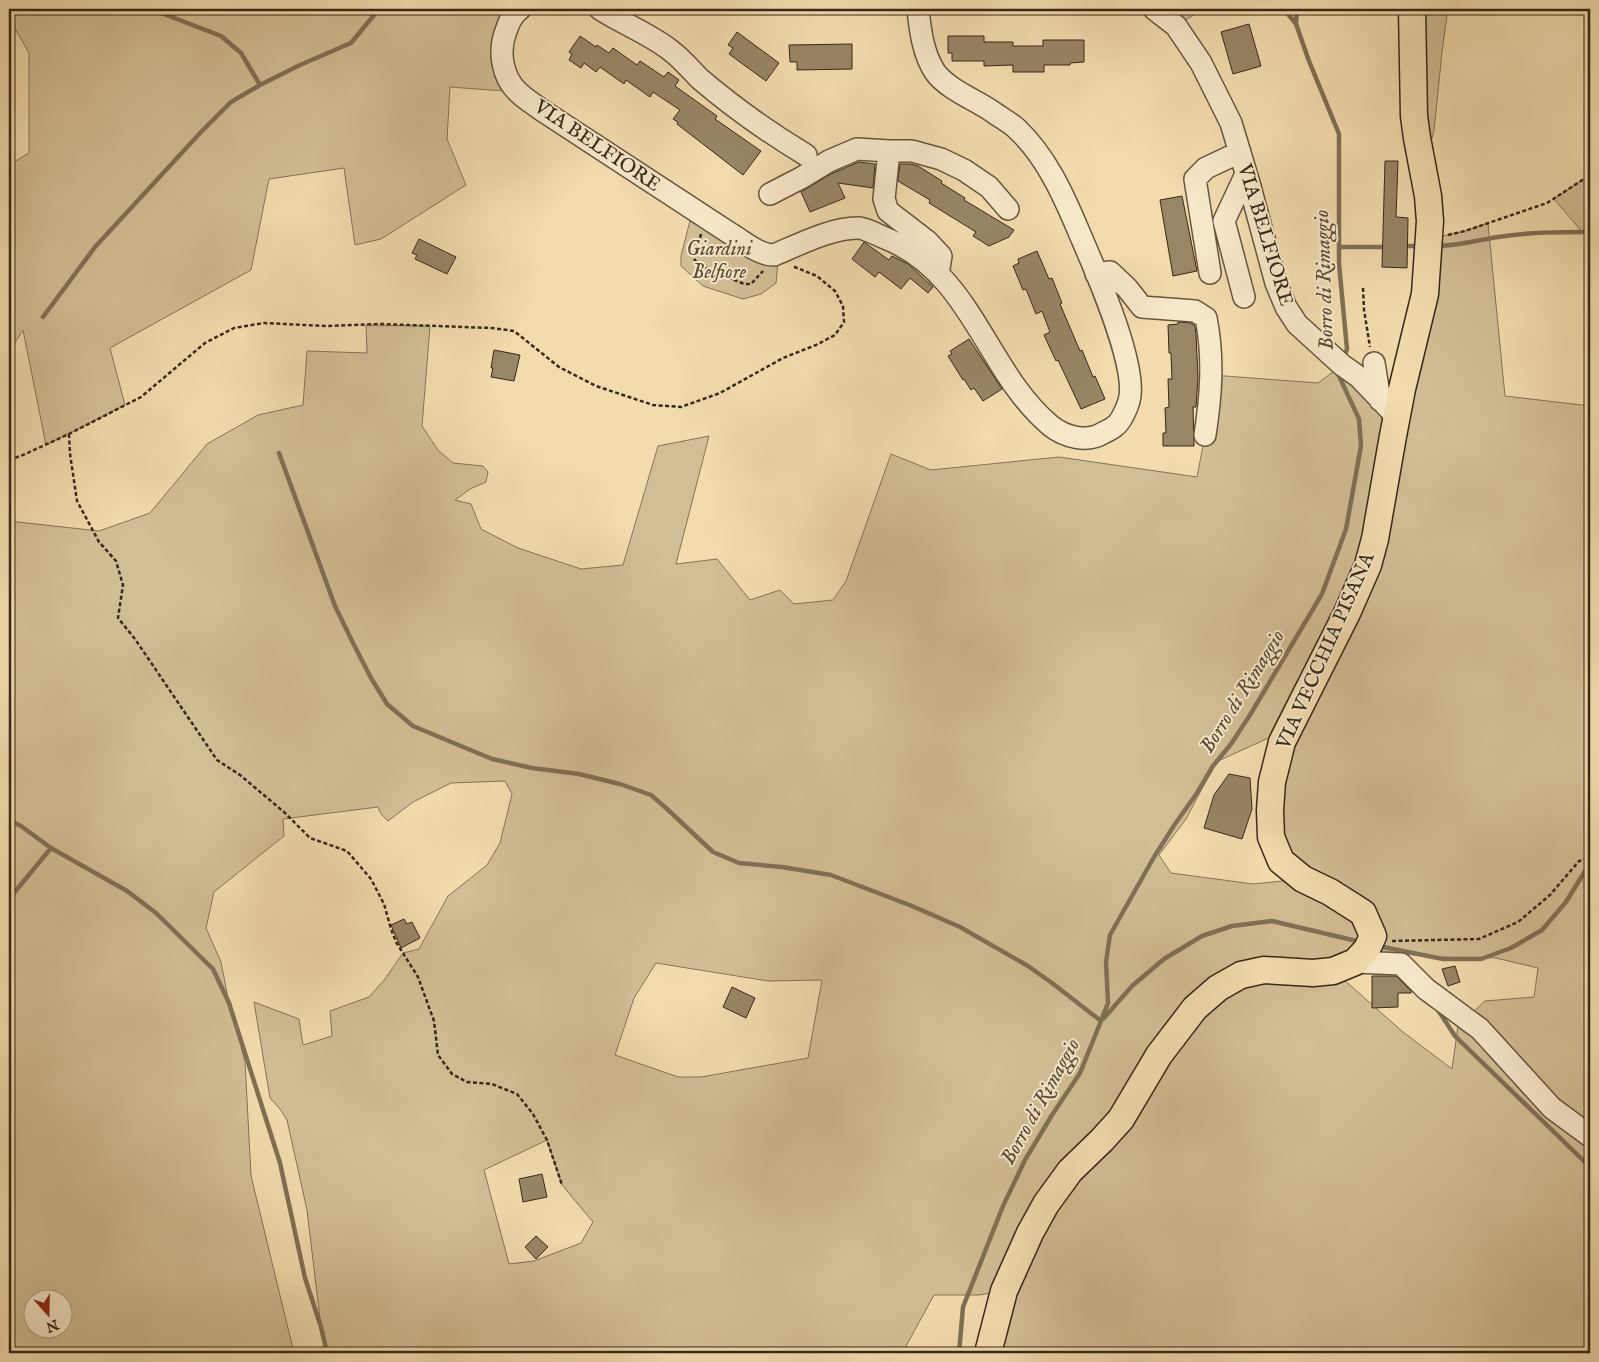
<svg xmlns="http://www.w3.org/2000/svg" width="1599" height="1362" viewBox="0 0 1599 1362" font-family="'IM FELL English',serif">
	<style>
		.green { fill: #d2be95; stroke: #847457; fill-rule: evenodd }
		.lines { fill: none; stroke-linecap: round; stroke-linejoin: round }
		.stream { stroke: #807054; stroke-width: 4.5 }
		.building { fill: #988666; stroke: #362919 }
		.minor-casing { stroke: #65563e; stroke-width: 24 }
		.major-casing { stroke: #362919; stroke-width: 29 }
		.path { stroke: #362919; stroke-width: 2.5; stroke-dasharray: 4 2.5; stroke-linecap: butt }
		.minor { stroke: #f7e8ca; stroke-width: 21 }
		.major { stroke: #f2dcae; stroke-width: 26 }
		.labels { text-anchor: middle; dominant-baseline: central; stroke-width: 4; stroke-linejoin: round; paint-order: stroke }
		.street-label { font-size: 20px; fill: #362919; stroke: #f7e8ca }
		.park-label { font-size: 20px; font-style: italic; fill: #5d4e38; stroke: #f7e8ca }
		.water-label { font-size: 21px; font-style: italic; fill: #5b4c36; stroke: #f7e8ca }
	</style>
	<rect width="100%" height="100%" fill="#f2dcae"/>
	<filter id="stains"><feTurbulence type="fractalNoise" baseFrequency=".004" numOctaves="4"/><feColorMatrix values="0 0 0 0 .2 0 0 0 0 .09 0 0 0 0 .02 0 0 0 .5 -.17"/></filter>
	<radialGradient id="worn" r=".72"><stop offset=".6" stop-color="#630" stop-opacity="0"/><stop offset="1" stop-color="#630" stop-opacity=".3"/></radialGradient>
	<path class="green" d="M9 9H520L505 34 517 92 450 87 447 139 466 185 381 239 355 245 344 168 269 179 251 270 110 348 125 405 46 445 23 330 9 352V165L29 153V53L9 18Z
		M1154 9H1203L1176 26Z
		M1412 9H1447V15L1442 52 1434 131 1423 169Z
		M1590 175V241L1554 199Z
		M693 209 778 263 776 283 761 294 743 299 703 286 681 266V256Z
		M1488 223 1505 396 1590 406V1353H988L1004 1291 979 1295H934L905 1348 904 1353H327L321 1327 307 1210 287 1120 280 1109 270 1098 254 1002 299 1019 303 1045 332 1036 330 1011 369 997 385 979 403 953 419 949 448 896 487 865 500 843 512 794 505 781 451 783 413 802 388 821 381 814 378 807 283 819 284 836 214 892 206 928 221 962 229 1003 245 1061 251 1176 294 1353H9V521L99 531 150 513 207 444 258 415 303 405 307 351 367 353 366 325 430 326 422 426 438 450 453 463 483 466 488 472 486 482 470 489 455 500 471 504 481 529 518 548 581 569 623 565 658 446 709 436 676 564 717 559 750 600 780 590 794 604 833 600 846 581 891 454 931 470 1059 457 1197 477 1205 435 1212 375 1318 383 1342 365 1396 416 1430 239 1465 231ZM1286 730 1281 861 1302 879 1253 884 1171 873 1159 855 1186 819 1216 762ZM1373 937 1382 952 1436 957 1496 958 1538 968 1534 997 1485 1001 1458 1026 1452 1069 1403 1032 1334 971ZM656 963 768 981 822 980 808 1058 701 1077H678L615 1055 634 998ZM547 1140 562 1185 593 1222 581 1243 534 1261 509 1264 484 1170ZM32 1300H62V1330H32Z"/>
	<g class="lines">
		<path class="stream" d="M151 9 221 36 241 53 260 85
			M1284 9 1296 24
			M1297 9 1296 24 1309 61 1339 134V264L1347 349 1344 358
			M1402 246H1420
			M1437 246C1458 246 1478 240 1498 237 1529 232 1560 232 1590 232
			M1339 247H1387
			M43 317 95 247 201 132 231 102 260 85 300 65 351 43 379 9
			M279 453 335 606 352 641 371 678 387 704 413 726 492 759 532 768 579 774 620 784 651 795 666 808 713 852 739 863 782 867 831 875 912 906 960 927 1028 966 1052 983 1101 1021
			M9 820 21 826 51 848 127 891 156 913 213 969 229 1003 280 1163 305 1278 321 1327 327 1353
			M9 899 51 848
			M1378 946 1443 959H1481L1511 948 1542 930 1566 902 1590 863
			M1436 1007 1455 1036 1590 1167
			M1104 1018 1132 986 1164 959 1202 936 1232 926 1272 921 1361 942
			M959 1353 963 1307 1003 1206 1025 1160 1052 1115 1080 1073 1101 1021 1108 1003 1106 962 1110 935 1154 857 1175 824 1197 793 1213 766 1231 744 1250 715 1322 594 1346 529 1361 446 1359 419 1339 376 1341 371"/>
	</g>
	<path class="building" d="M1249 24 1261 66 1233 74 1221 32Z
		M737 32 779 63 766 81 729 54 733 48 728 45Z
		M580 36 596 47 597 45 609 53 613 48 637 65 640 61 664 77 668 72 679 80 675 86 717 116 715 119 761 151 743 175 677 124 678 122 673 119 680 110 653 92 650 97 626 80 624 84 600 67 596 72 584 63 581 68 569 60 572 54 569 52Z
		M948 36H984V42H1013V46H1043V40H1084V62L1070 63V65H1044V72H1013V65L984 66V61H952V53H948Z
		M852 44V69L797 70V62H790L789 45Z
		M1385 161H1398L1396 217 1408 218 1407 268 1382 267Z
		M859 162 875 164 873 188 838 183 845 198 810 212 801 192 831 174Z
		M900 164H910L918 166 942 181 941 183 965 198 964 200 1014 230 1009 237 989 246 973 236 976 232 929 203 930 200 898 181Z
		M1182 196 1197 271 1173 276 1160 200Z
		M419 239 456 257 447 274 415 259 417 255 412 253Z
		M864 242 889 260 892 256 908 264 933 287 928 293 910 278 901 289 879 272 875 277 852 259Z
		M1037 251 1049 279 1052 278 1062 303 1060 304 1080 351 1082 350 1093 377 1095 376 1105 399 1081 409 1058 360 1056 361 1044 335 1050 332 1042 311 1036 314 1026 289 1023 290 1013 266 1019 263 1018 259Z
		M1178 322 1191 323 1195 326 1196 335 1198 377 1196 407H1193L1194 446H1163V433H1166L1165 408 1169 407 1168 379H1172L1171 353H1169L1168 325 1178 324Z
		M969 339 1002 389 983 401 974 388 971 390 964 379 963 380 948 356 952 354 950 351Z
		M494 350 520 355 514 381 491 377 493 368H491Z
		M1229 774 1250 778 1252 809 1242 839 1204 828 1214 795Z
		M404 919 407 924 412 922 420 938 401 948 391 925Z
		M1455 966 1460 982 1448 986 1442 969Z
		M1372 976H1396L1411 991V993H1398V1007L1372 1008Z
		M732 987 755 998 746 1018 723 1007Z
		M542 1174 547 1197 523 1202 519 1179Z
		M536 1236 548 1247 536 1259 525 1247Z"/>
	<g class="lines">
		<defs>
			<path id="minor" d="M520 9C512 14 509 22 506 31 498 51 502 77 518 92 525 99 535 105 543 111L731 234C744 242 759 255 774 255 798 245 833 227 859 228 867 229 878 235 885 238 973 273 985 371 1051 426 1065 437 1087 443 1103 433 1107 431 1112 429 1115 426 1121 422 1127 408 1129 401 1139 367 1094 267 1079 232 1063 194 1046 156 1016 128 1009 122 1000 117 993 112 976 100 947 89 935 72 923 54 920 29 918 9
				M600 9C623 24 648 33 670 50 681 58 690 69 700 79 734 108 768 132 806 155
				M1154 9 1176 26 1201 63 1231 123 1249 183 1276 283 1286 307 1297 324 1342 365 1359 377 1397 417
				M770 194 801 178 829 161 857 149 889 151
				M1210 273 1195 179 1206 168 1240 152
				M938 274 941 256 927 241 888 211 884 199 889 151H912L941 159 964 170 989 187 1008 209
				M1096 274 1110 272 1127 288 1142 307 1195 311 1206 318C1214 358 1211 396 1205 435
				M1244 297 1224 221 1246 174
				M1374 363 1380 400
				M1355 962 1401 964 1426 989 1480 1029 1552 1108 1590 1136"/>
			<path id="major" d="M988 1353 1004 1291 1030 1233 1046 1204 1070 1171 1102 1140 1121 1119 1159 1055 1195 1008 1218 988 1241 975 1264 970 1313 973 1333 971 1355 962 1367 949 1373 936 1363 913 1330 892 1303 879 1281 861 1271 837 1270 810 1272 782 1282 742 1347 613 1368 565 1375 539 1393 436 1402 389 1425 294 1430 221 1428 196 1417 138 1414 116 1412 9"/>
		</defs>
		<use href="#minor" class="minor-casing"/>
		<use href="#major" class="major-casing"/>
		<path class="path" d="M701 234 694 259 699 265 744 284H751L763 271
			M1448 235 1465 231 1547 203 1590 175
			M1363 288 1364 310 1370 347
			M69 434 70 454 77 501 99 542 116 561 123 585 118 618 135 639 217 760 240 775 284 812 310 838 347 851 371 879 384 904 391 929 396 942 418 977 434 1021 438 1055 452 1074 467 1082 492 1084 517 1094 533 1114 547 1140 562 1185
			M9 460 23 455 69 434 141 397 205 343 234 328 264 323 325 326 381 324 492 328 514 331 559 367 596 386 653 405 681 407 720 393 783 358 816 345 835 335 844 322 843 306 835 291 817 276 792 266
			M1392 941 1479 939 1518 922 1550 895 1579 861 1590 858"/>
		<use href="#minor" class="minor"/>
		<use href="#major" class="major"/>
	</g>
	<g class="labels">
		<g class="street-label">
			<text transform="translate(597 146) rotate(34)">VIA BELFIORE</text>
			<text transform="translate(1265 235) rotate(73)">VIA BELFIORE</text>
			<text transform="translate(1326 651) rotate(-66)">VIA VECCHIA PISANA</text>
		</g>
		<g class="park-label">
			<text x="719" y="249">Giardini<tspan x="719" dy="23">Belfiore</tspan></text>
		</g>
		<g class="water-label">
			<text transform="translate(1325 280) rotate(-92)">Borro di Rimaggio</text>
			<text transform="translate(1243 692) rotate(-58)">Borro di Rimaggio</text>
			<text transform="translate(1041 1102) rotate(-61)">Borro di Rimaggio</text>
		</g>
	</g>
	<rect width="1599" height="1362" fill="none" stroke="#f2dcae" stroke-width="30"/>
	<rect x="10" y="10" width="1579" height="1342" fill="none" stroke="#362919" stroke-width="2.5"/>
	<rect x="15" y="15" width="1569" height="1332" fill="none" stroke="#362919"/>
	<g transform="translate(48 1314) rotate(160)"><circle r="24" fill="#f7e8ca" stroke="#aa9c83"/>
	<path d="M0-4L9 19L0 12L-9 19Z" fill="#8f2418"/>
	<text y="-8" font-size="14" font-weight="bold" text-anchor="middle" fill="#362919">N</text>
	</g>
	<rect width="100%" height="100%" filter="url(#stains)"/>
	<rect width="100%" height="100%" fill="url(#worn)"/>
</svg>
